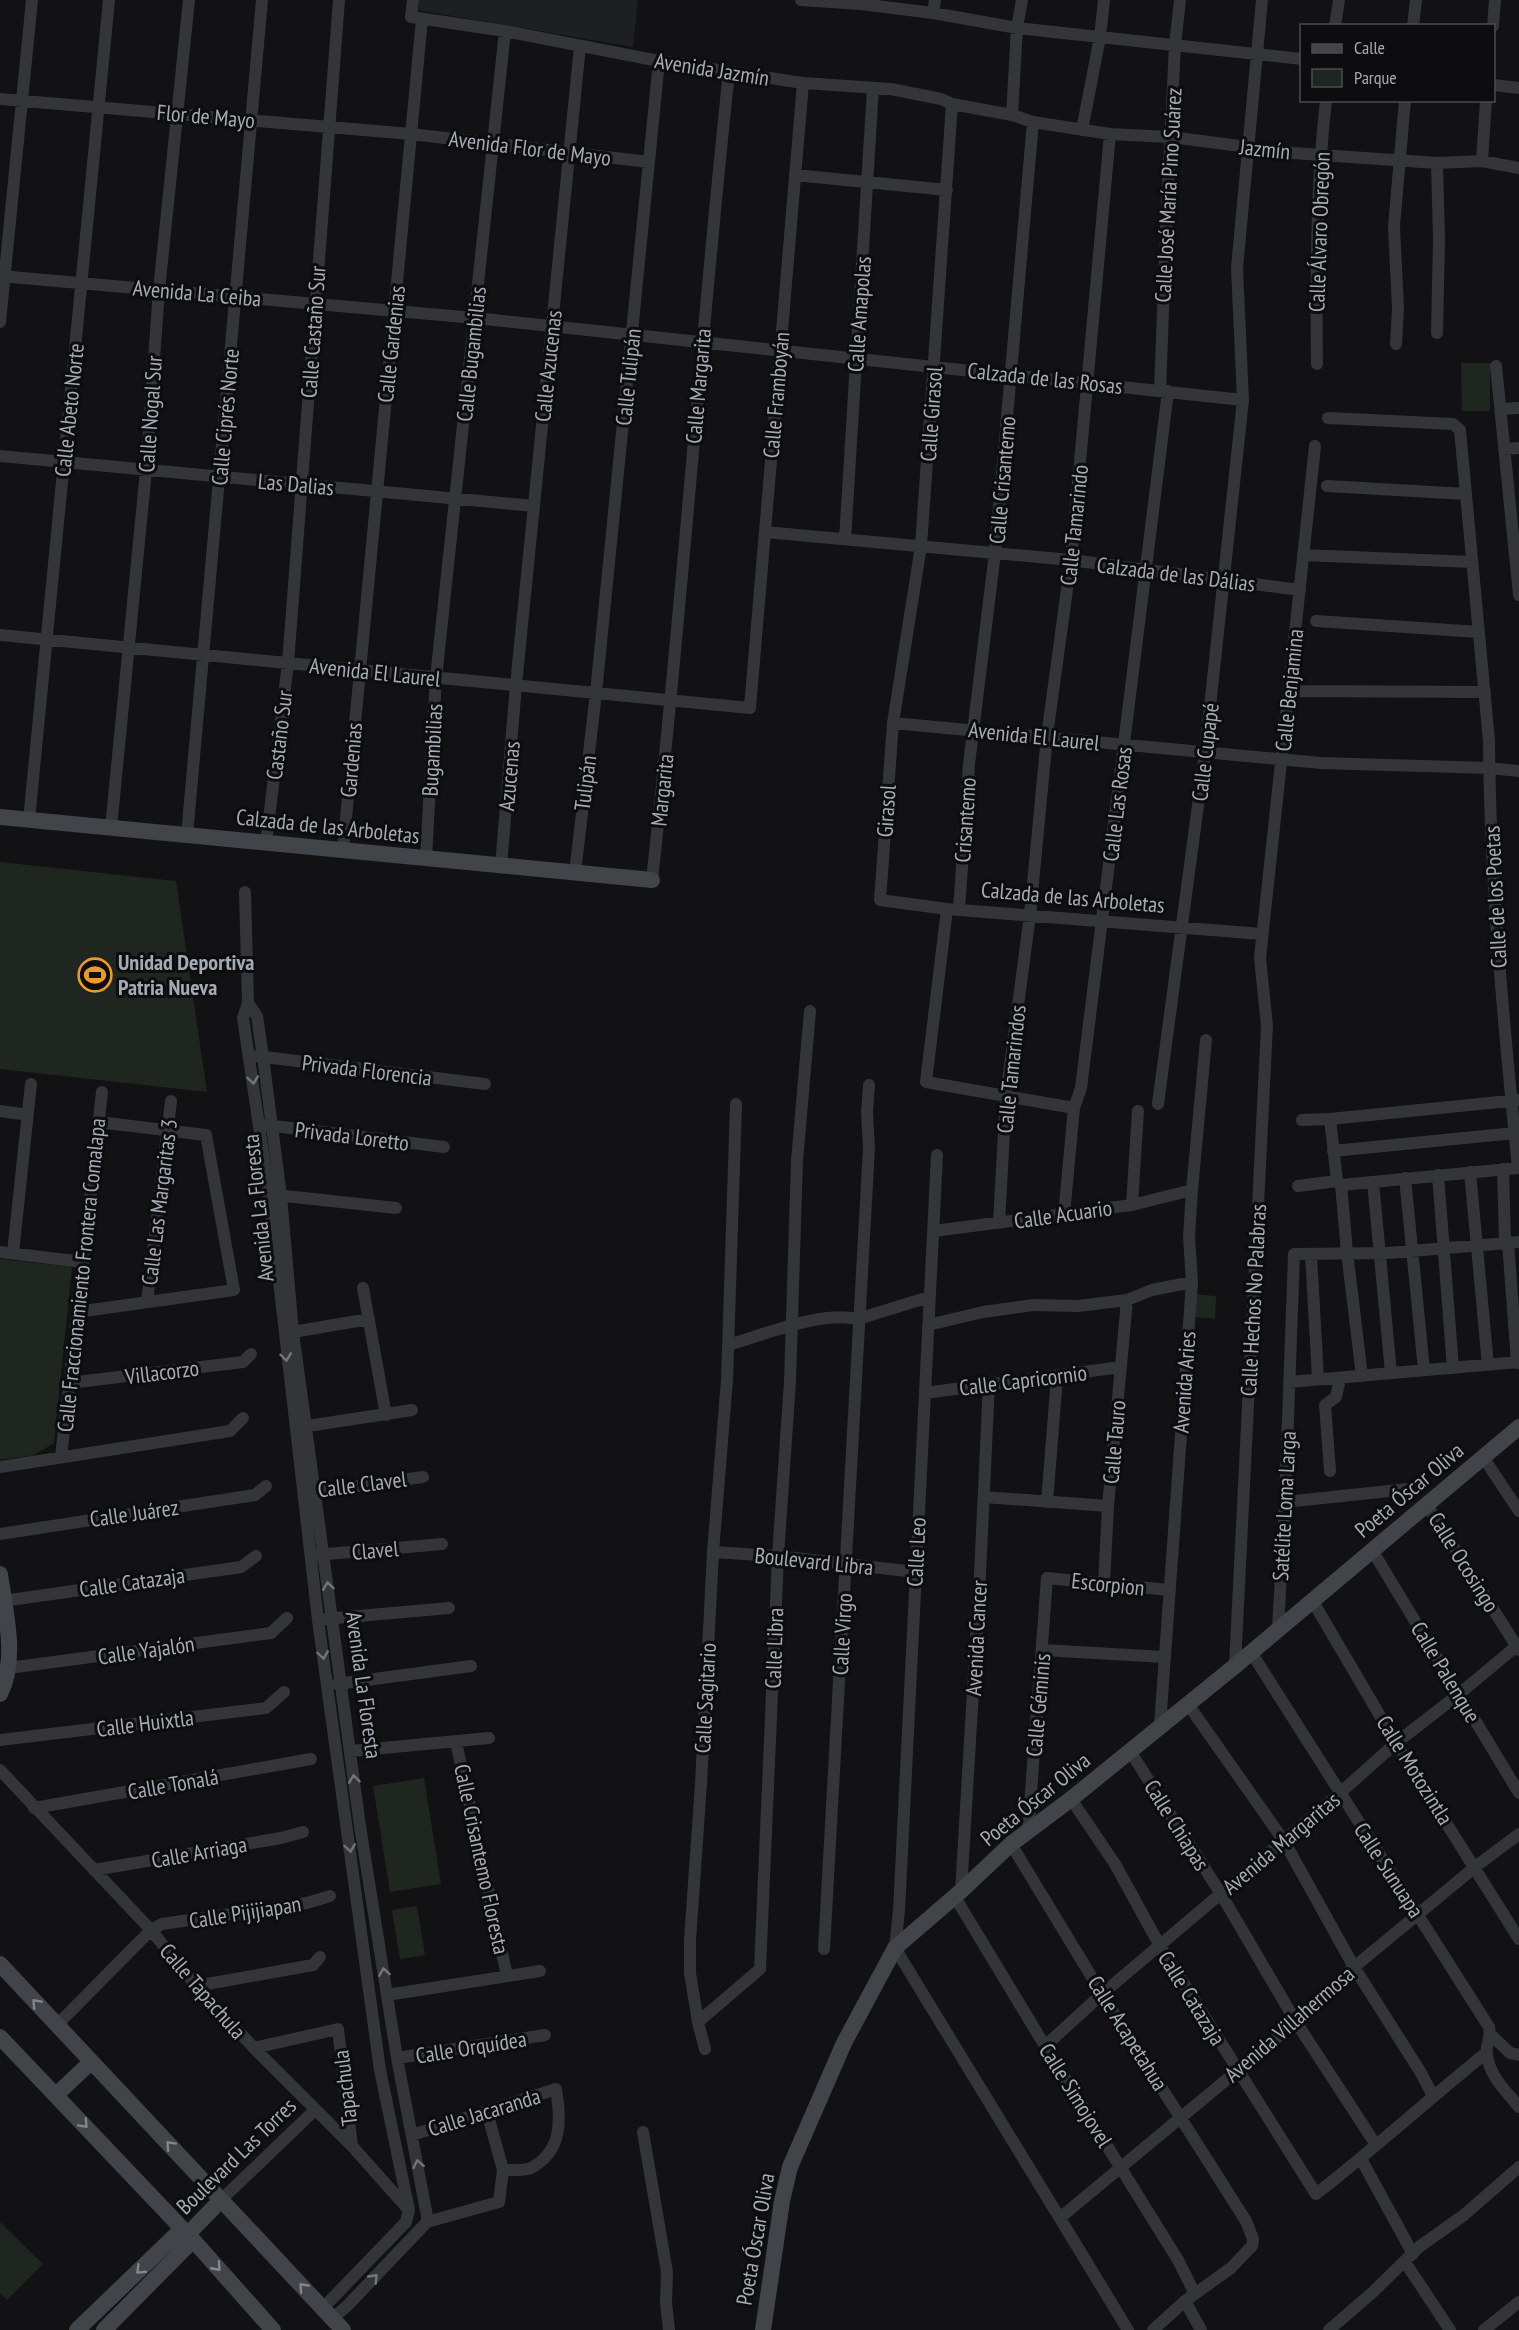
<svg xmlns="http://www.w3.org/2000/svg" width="1519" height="2330" viewBox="0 0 1519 2330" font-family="'PT Sans Narrow',sans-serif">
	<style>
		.built { fill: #1e1f21 }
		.green { fill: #1f261f }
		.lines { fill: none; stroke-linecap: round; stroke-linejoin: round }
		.street { stroke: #333539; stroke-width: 12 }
		.secondary { stroke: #414449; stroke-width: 16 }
		.oneway { stroke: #71767d }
		.oneway2 { stroke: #81878f }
		.labels { text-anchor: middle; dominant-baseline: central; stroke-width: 6; stroke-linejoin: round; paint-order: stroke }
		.street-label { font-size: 22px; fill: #a4abb4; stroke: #0d0d0f }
		.poi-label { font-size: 22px; font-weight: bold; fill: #a4abb4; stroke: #0d0d0f; text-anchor: start }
	</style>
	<rect width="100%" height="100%" fill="#121214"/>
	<path class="built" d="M419 0H638L633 47 418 10Z"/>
	<path class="green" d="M1461 363H1490V411H1462Z
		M0 862 176 881 207 1092 0 1069Z
		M0 1259 72 1267 54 1443 34 1455 0 1460Z
		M1195 1294 1216 1296 1215 1319 1194 1317Z
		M424 1778 441 1884 390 1892 373 1786Z
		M417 1906 425 1955 400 1959 392 1910Z
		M0 2222 43 2264 7 2300 0 2293Z"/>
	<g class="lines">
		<path class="street" d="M413 0 411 17 505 31 659 61 803 83 891 89 941 99 952 104 1012 115 1033 122 1110 134 1171 137 1293 153 1437 163 1482 161 1519 168
			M801 0 861 4 933 13 1017 28 1302 59
			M933 13 935 0
			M1335 26 1339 0
			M1413 26 1416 0
			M1493 26 1495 0
			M1494 85 1519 88
			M0 99 411 134 649 162
			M952 104 921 546 893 723 880 900 947 909 1262 934
			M1012 115 1017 28 1022 0
			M1082 130 1100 37 1104 0
			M1482 161 1486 100
			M795 175 947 190
			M0 276 475 318 1243 400
			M0 322 32 0
			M1437 333 1439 239 1437 163
			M1396 344 1398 308 1394 226 1405 100
			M1317 364C1316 276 1316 188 1326 100
			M1496 366 1519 595
			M1160 391 1167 206 1175 45 1180 0
			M1501 409 1519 408
			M1328 418 1453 424 1460 430 1489 741C1490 884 1504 1026 1518 1168
			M1504 449 1519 448
			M0 456 534 506
			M1327 486 1466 494
			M765 532 1071 560 1300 590
			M845 539 873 88
			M1303 555 1472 562
			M1316 621 1479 632
			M0 635 750 708 803 83
			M1289 691 1485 692
			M893 723 1321 763 1489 768 1519 771
			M29 820 109 0
			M111 828 146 470 159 290 189 0
			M187 835 262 0
			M266 843 288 663 339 0
			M343 850 422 19
			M426 858 436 678 505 31
			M501 866 516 685 580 46
			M575 873 596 693 659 61
			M652 880C682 611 700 341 729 72
			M245 892 248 1003 243 1018 269 1194 318 1620 380 2070 409 2210 406 2222 323 2308
			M947 909 926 1082 1074 1108
			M959 910 969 764 995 553 1033 122
			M248 1003 257 1016 263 1057 281 1196 293 1332 360 1826 397 2058 427 2216V2222L348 2305 333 2318
			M256 1056 485 1084
			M1158 1104 1205 753 1243 400 1237 268 1262 0
			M0 1111 28 1115
			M1330 1119 1337 1181
			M1302 1120 1330 1119 1519 1100
			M266 1125 444 1147
			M1333 1151 1515 1133
			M937 1155 899 1910 895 1948 1128 2330
			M1503 1169 1505 1242
			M1470 1172 1488 1365
			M1438 1175 1453 1368
			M1405 1178 1424 1370
			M1373 1182 1391 1373
			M1341 1185 1347 1252 1362 1376
			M1298 1186 1337 1181 1341 1185 1519 1168
			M276 1195 396 1208
			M1132 1205 1138 1111
			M1064 1215 1074 1108 1081 1088 1168 391
			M999 1223 1006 1096 1030 915 1047 736 1071 560 1110 134
			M934 1231 1132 1205 1192 1190
			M1508 1242 1517 1363
			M0 1252 83 1262
			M13 1253 31 1084
			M1311 1255 1318 1378
			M363 1288 386 1415
			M147 1302 171 1101
			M77 1312 234 1290 206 1135 98 1122
			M928 1325 983 1312 1033 1305 1078 1306 1127 1300 1152 1290 1192 1282
			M287 1333 369 1319
			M728 1345C767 1334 819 1311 858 1319L929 1297
			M1289 1382 1519 1362
			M69 1383 243 1362 251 1354
			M925 1393 1121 1367
			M301 1427 412 1410
			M61 1457 102 1092
			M1483 1457 1519 1511
			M0 1467 230 1431 243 1418
			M1330 1471 1325 1405 1336 1397 1340 1379
			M308 1491 315 1492 423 1477
			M984 1497 1108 1506
			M1047 1502 1057 1377
			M1285 1502 1408 1489
			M1427 1505 1519 1650
			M0 1534 255 1495 266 1486
			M1372 1550 1519 1793
			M713 1552 778 1556 915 1572
			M316 1555 442 1544
			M1104 1584 1108 1506 1127 1300
			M1312 1600 1396 1743 1519 1939
			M3 1601 241 1567 256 1556
			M325 1619 449 1608
			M1278 1629 1285 1502 1294 1254 1387 1253 1519 1242
			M1043 1650 1164 1657
			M1251 1652 1489 2027C1492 2039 1485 2044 1487 2054 1489 2076 1506 2091 1519 2107
			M1235 1666 1267 1026 1260 958 1315 446
			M1 1669 271 1633 287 1618
			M337 1684 471 1666
			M1187 1703 1284 1841 1354 1967 1421 2073 1433 2096
			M1160 1725 1192 1282 1189 1237 1192 1190 1206 1040
			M0 1740 266 1708 284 1692
			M456 1742 507 1976
			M351 1751 489 1738
			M1130 1751 1221 1894 1296 2022 1376 2145
			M0 1770 151 1930 196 1986 254 2048 352 2146 408 2209
			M1071 1799 1115 1864 1160 1946 1316 2194C1374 2149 1429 2099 1486 2053
			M34 1808 311 1759
			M1028 1832 1047 1578 1169 1590
			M1011 1844 1102 1994 1246 2221 1253 2239 1252 2246 1248 2250 1231 2268 1185 2301 1153 2330
			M94 1870 281 1838 303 1832
			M961 1891 980 1574 989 1384
			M955 1897 1045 2046 1178 2260 1195 2294
			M824 1949 869 1148 867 1111 869 1085
			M196 1986 313 1965 320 1957
			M387 1995 540 1971
			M698 2022 760 1969 778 1556 790 1381 797 1161 810 1011
			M57 2025 151 1930 162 1924 307 1903 330 1896
			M1491 2035 1510 2053 1519 2055
			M1045 2046 1102 1994 1340 1793 1396 1743 1459 1694 1519 1644
			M254 2048 338 2029 352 2146
			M705 2049 698 2022 690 1973V1940L701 1784 713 1552 727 1380 736 1104
			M397 2058 545 2035
			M643 2132 667 2272 666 2303 669 2330
			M412 2135 556 2089C561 2119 563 2151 531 2168 524 2171 511 2170 503 2170
			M1361 2159 1413 2254
			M221 2200 315 2110
			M1061 2217 1296 2022 1354 1967 1475 1867 1519 1834
			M427 2222 499 2202 503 2170 487 2112
			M1405 2262 1450 2330
			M1185 2301 1201 2330
			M1329 2330 1373 2292 1419 2247 1464 2215 1519 2167
			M1484 2330 1519 2302"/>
		<path class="secondary" d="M0 817 652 880
			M0 1574C5 1611 18 1659 0 1694
			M0 1964 343 2330
			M0 2037 193 2240 273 2330
			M56 2095 91 2062
			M188 2234 221 2200
			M77 2330 182 2229
			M104 2330 193 2240
			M763 2330 782 2201 790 2167 844 2043 895 1948 961 1891 1011 1844 1071 1799 1235 1666 1519 1427"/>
	</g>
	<defs><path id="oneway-chevron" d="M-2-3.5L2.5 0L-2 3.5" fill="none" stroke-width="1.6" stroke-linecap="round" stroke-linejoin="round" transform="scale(1.5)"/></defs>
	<g class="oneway">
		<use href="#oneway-chevron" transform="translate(253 1080) rotate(82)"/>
		<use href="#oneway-chevron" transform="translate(286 1357) rotate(83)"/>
		<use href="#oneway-chevron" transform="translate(328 1586) rotate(-98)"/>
		<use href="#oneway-chevron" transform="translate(323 1655) rotate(82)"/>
		<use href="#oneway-chevron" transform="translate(354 1779) rotate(-97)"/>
		<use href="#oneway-chevron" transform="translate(350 1848) rotate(82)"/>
		<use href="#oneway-chevron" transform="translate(384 1972) rotate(-99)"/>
		<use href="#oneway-chevron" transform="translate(418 2164) rotate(-101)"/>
		<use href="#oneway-chevron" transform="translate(374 2278) rotate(-46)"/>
	</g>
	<g class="oneway2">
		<use href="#oneway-chevron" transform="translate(36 2003) rotate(-133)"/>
		<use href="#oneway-chevron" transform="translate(84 2124) rotate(47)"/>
		<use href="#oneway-chevron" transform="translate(170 2145) rotate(-133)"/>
		<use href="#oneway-chevron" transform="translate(217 2267) rotate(48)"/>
		<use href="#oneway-chevron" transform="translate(140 2270) rotate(136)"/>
		<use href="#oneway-chevron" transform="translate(303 2287) rotate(-133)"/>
	</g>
	<defs>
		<symbol id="stadium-ring" viewBox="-11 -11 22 22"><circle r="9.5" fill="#0d0d0f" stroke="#ed9931" stroke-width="1.5"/><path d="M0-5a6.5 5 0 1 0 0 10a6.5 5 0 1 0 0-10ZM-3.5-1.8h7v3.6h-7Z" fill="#ed9931"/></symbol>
	</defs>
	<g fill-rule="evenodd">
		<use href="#stadium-ring" x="76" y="956" width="38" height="38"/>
	</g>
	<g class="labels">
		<g class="street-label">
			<text transform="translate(712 69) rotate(9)">Avenida Jazmín</text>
			<text transform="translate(206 116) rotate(5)">Flor de Mayo</text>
			<text transform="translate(530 148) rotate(7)">Avenida Flor de Mayo</text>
			<text transform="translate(1265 149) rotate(6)">Jazmín</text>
			<text transform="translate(1168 195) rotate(-87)">Calle José María Pino Suárez</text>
			<text transform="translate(1319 232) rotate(-88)">Calle Álvaro Obregón</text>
			<text transform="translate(197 293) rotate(5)">Avenida La Ceiba</text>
			<text transform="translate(859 314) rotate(-86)">Calle Amapolas</text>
			<text transform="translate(313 332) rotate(-86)">Calle Castaño Sur</text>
			<text transform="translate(391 344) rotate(-84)">Calle Gardenias</text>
			<text transform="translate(471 354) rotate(-84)">Calle Bugambilias</text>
			<text transform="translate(548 366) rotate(-84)">Calle Azucenas</text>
			<text transform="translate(628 377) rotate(-84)">Calle Tulipán</text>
			<text transform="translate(1045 378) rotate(6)">Calzada de las Rosas</text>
			<text transform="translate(698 386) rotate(-85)">Calle Margarita</text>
			<text transform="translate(776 395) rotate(-85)">Calle Framboyán</text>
			<text transform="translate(69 410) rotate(-84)">Calle Abeto Norte</text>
			<text transform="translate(150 414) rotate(-86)">Calle Nogal Sur</text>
			<text transform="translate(931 414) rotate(-86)">Calle Girasol</text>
			<text transform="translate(225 417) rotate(-85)">Calle Ciprés Norte</text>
			<text transform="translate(1002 480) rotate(-85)">Calle Crisantemo</text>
			<text transform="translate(296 484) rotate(5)">Las Dalias</text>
			<text transform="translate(1074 525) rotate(-84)">Calle Tamarindo</text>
			<text transform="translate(1176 574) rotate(7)">Calzada de las Dálias</text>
			<text transform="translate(375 672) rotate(6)">Avenida El Laurel</text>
			<text transform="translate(1289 690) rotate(-84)">Calle Benjamina</text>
			<text transform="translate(279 735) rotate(-83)">Castaño Sur</text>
			<text transform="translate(1034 736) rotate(6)">Avenida El Laurel</text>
			<text transform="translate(432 750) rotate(-87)">Bugambilias</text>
			<text transform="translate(1205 752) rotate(-83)">Calle Cupapé</text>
			<text transform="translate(351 760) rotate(-85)">Gardenias</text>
			<text transform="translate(509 776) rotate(-85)">Azucenas</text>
			<text transform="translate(585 783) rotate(-83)">Tulipán</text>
			<text transform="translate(662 790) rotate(-84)">Margarita</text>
			<text transform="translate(1117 804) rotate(-83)">Calle Las Rosas</text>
			<text transform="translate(886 811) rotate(-86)">Girasol</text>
			<text transform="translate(965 820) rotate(-86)">Crisantemo</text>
			<text transform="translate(328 826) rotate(6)">Calzada de las Arboletas</text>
			<text transform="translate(1073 897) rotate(5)">Calzada de las Arboletas</text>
			<text transform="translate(1495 897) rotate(-93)">Calle de los Poetas</text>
			<text transform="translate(1011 1069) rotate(-84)">Calle Tamarindos</text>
			<text transform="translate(367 1070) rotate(7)">Privada Florencia</text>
			<text transform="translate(352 1136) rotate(7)">Privada Loretto</text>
			<text transform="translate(159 1202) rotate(-83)">Calle Las Margaritas 3</text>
			<text transform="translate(258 1208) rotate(-96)">Avenida La Floresta</text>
			<text transform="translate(1063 1214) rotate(-8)">Calle Acuario</text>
			<text transform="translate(81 1275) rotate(-84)">Calle Fraccionamiento Frontera Comalapa</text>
			<text transform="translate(1253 1300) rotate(-87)">Calle Hechos No Palabras</text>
			<text transform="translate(162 1372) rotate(-7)">Villacorzo</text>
			<text transform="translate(1023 1380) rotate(-7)">Calle Capricornio</text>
			<text transform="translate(1184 1382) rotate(-86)">Avenida Aries</text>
			<text transform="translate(1114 1442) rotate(-85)">Calle Tauro</text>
			<text transform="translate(362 1484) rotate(-7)">Calle Clavel</text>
			<text transform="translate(1409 1490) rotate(-40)">Poeta Óscar Oliva</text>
			<text transform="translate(1284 1506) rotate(-87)">Satélite Loma Larga</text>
			<text transform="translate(134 1513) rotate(-8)">Calle Juárez</text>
			<text transform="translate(375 1550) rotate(-5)">Clavel</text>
			<text transform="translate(916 1552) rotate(-87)">Calle Leo</text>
			<text transform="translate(814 1561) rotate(6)">Boulevard Libra</text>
			<text transform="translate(1464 1562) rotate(58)">Calle Ocosingo</text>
			<text transform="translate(132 1582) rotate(-8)">Calle Catazaja</text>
			<text transform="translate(1108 1584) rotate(6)">Escorpion</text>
			<text transform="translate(842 1634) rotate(-87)">Calle Virgo</text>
			<text transform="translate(976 1638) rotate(-87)">Avenida Cancer</text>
			<text transform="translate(774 1648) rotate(-88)">Calle Libra</text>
			<text transform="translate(146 1650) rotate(-8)">Calle Yajalón</text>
			<text transform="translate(1446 1672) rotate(59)">Calle Palenque</text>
			<text transform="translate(364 1685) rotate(82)">Avenida La Floresta</text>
			<text transform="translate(705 1698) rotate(-87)">Calle Sagitario</text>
			<text transform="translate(1038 1705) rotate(-85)">Calle Géminis</text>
			<text transform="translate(145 1723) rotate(-7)">Calle Huixtla</text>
			<text transform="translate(1415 1770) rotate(58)">Calle Motozintla</text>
			<text transform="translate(173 1784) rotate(-10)">Calle Tonalá</text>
			<text transform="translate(1035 1799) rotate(-39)">Poeta Óscar Oliva</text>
			<text transform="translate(1177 1825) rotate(58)">Calle Chiapas</text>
			<text transform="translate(1281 1843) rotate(-40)">Avenida Margaritas</text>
			<text transform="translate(199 1852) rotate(-10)">Calle Arriaga</text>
			<text transform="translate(482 1859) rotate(78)">Calle Crisantemo Floresta</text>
			<text transform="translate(1389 1870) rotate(57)">Calle Sunuapa</text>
			<text transform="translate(245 1912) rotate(-9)">Calle Pijijiapan</text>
			<text transform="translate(203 1991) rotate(49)">Calle Tapachula</text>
			<text transform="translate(1192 1998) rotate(58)">Calle Catazaja</text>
			<text transform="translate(1289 2024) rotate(-41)">Avenida Villahermosa</text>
			<text transform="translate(1128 2033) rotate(58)">Calle Acapetahua</text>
			<text transform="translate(471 2047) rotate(-9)">Calle Orquídea</text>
			<text transform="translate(345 2088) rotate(-97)">Tapachula</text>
			<text transform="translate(1076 2095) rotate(58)">Calle Simojovel</text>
			<text transform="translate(484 2112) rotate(-17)">Calle Jacaranda</text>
			<text transform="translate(236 2156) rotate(-44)">Boulevard Las Torres</text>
			<text transform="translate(755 2239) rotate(-80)">Poeta Óscar Oliva</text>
		</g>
		<g class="poi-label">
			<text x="118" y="962">Unidad Deportiva<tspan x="118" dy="25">Patria Nueva</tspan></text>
		</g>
	</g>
	<rect x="1300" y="24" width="195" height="78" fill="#0d0d0f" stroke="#494c51" stroke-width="1.5"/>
	<rect x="1312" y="44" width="30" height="9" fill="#414449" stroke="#494c51" stroke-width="1.5"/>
	<text x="1354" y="54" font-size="18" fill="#a4abb4">Calle</text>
	<rect x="1312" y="69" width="30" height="18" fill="#1f261f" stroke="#494c51" stroke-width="1.5"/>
	<text x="1354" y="84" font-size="18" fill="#a4abb4">Parque</text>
</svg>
